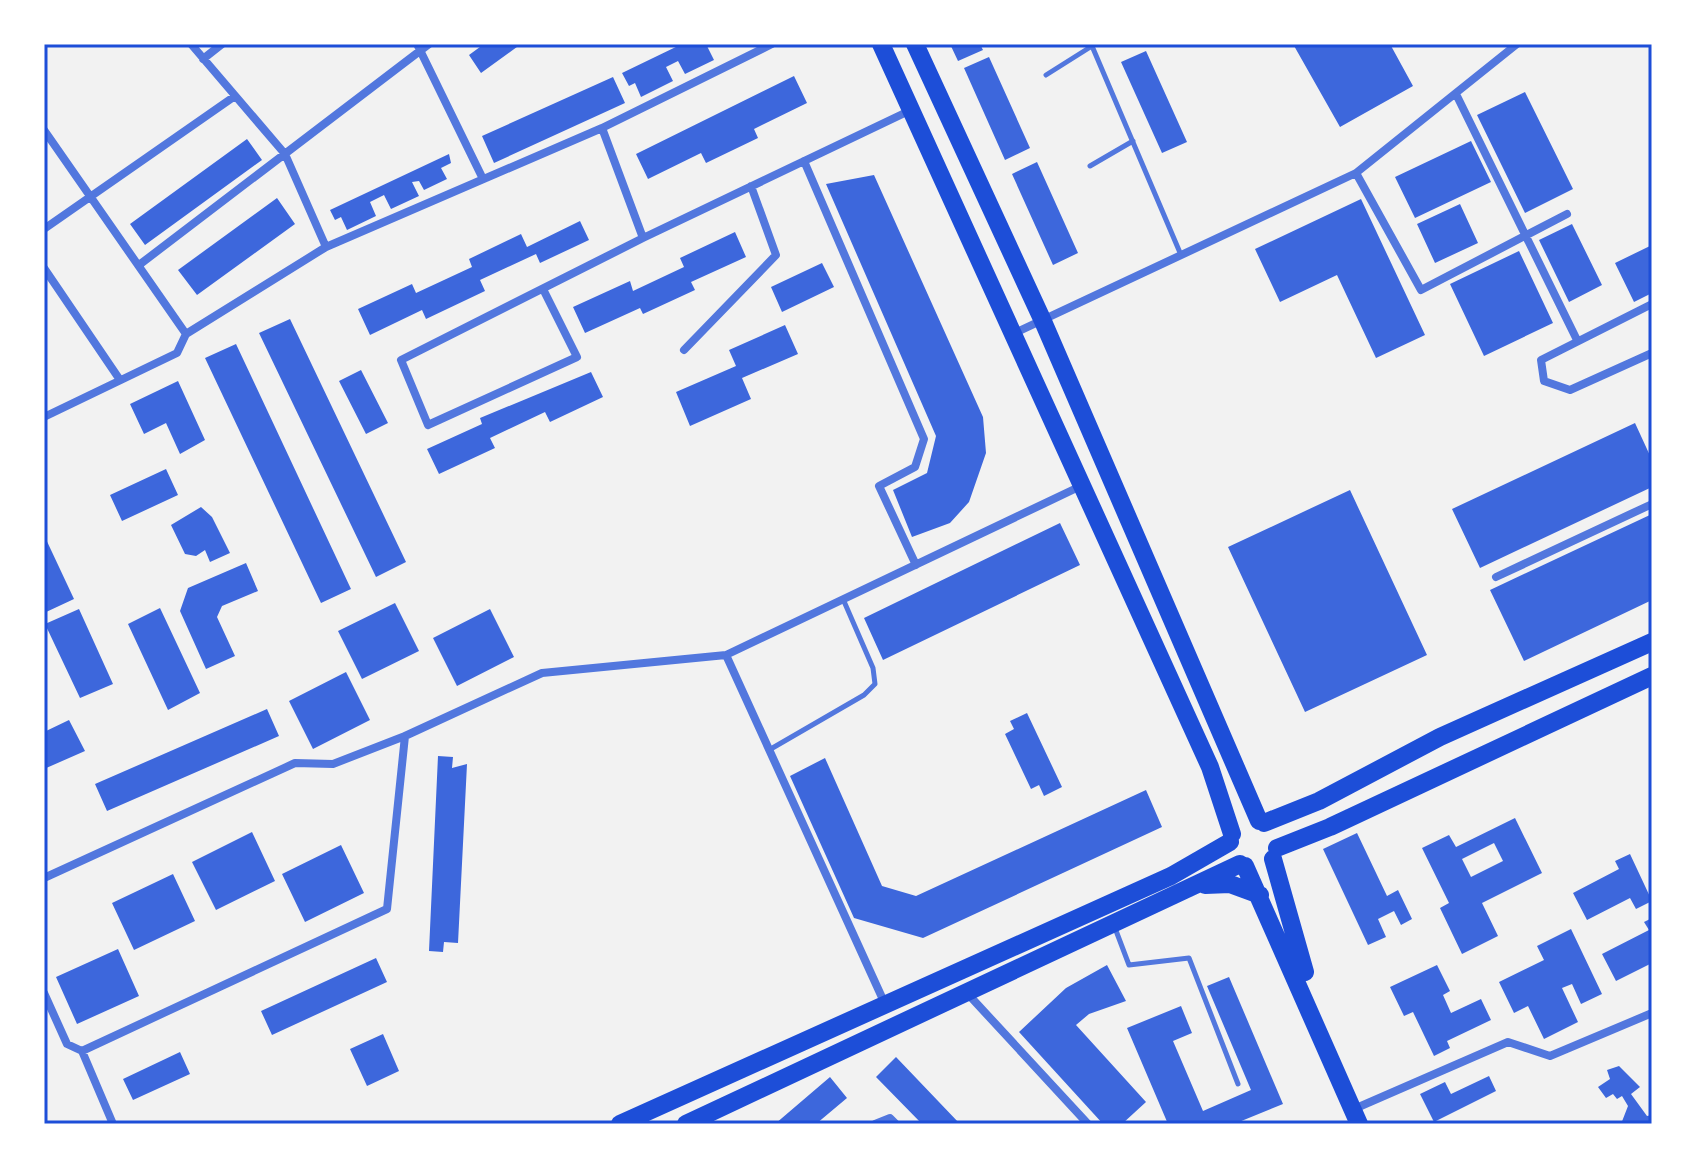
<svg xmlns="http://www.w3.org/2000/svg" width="1696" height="1168" viewBox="0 0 1696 1168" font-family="Manrope,sans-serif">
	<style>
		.building { fill: #3d67dc; fill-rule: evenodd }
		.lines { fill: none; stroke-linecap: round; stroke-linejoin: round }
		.service { stroke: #5277de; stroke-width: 5 }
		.minor { stroke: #5277de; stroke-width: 8 }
		.primary { stroke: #1d4ed8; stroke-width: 18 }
		.neatline { fill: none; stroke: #1d4ed8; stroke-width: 3 }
	</style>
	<rect width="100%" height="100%" fill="#f2f2f2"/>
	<path class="building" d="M484 44H521L481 73 469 55Z
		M682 44H706L714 60 685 74 678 61 666 67 673 81 641 97 635 83 629 86 622 73Z
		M950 44H980L983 50 958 61Z
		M1293 44H1390L1413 86 1340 127Z
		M1146 51 1187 142 1162 153 1121 62Z
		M989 57 1030 148 1005 160 964 68Z
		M794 76 807 103 754 129 758 138 706 163 701 153 648 179 636 154Z
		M613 77 625 103 494 163 482 136Z
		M1525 92 1573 189 1525 213 1477 115Z
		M247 139 262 160 145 245 130 224Z
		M1471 141 1491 182 1415 218 1395 177Z
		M449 154 451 163 441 168 447 179 424 190 419 181 412 182 419 196 391 209 384 195 370 202 376 216 347 230 341 217 335 220 330 210Z
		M1037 162 1078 253 1053 265 1012 174Z
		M874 175 983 417 986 453 969 502 950 523 912 537 893 490 927 473 936 436 826 184Z
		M277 198 295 224 197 295 178 270Z
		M1361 199 1425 335 1376 358 1337 275 1280 302 1255 249Z
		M1460 204 1478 243 1435 263 1417 224Z
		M580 221 589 240 540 263 536 254 480 280 485 291 426 319 422 310 370 335 358 309 412 284 416 293 472 267 469 259 521 234 527 247Z
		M1572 224 1602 285 1569 302 1539 240Z
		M735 232 746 257 691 282 695 290 643 314 640 308 585 333 573 307 630 281 633 291 684 267 680 258Z
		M1652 245V293L1634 302 1615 263Z
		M1519 251 1553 323 1484 356 1450 284Z
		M822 263 834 287 782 312 771 287Z
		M290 319 406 562 376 577 259 333Z
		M785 325 798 354 742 378 751 399 690 426 676 392 736 366 729 350Z
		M236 344 351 589 321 603 205 358Z
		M361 370 388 423 366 434 339 381Z
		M591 372 603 397 550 422 545 412 490 438 495 448 439 474 427 449 482 424 480 418Z
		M178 381 205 440 180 454 166 423 144 434 130 404Z
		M1635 423 1652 460V487L1480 568 1452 509Z
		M166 469 178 495 122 521 110 495Z
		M1350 490 1427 655 1305 712 1228 547Z
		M201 507 212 517 230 553 210 562 205 550 196 556 185 554 171 525Z
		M1652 514V600L1524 661 1490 590Z
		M1060 523 1080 565 883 660 864 618Z
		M44 535 74 599 44 613Z
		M246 563 258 591 222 606 217 617 235 656 206 669 180 611 188 588Z
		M395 603 419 651 362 679 338 631Z
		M160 608 200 693 168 710 128 624Z
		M79 609 113 684 80 698 45 624Z
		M490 609 514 657 457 686 433 638Z
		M346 672 370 720 313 749 289 701Z
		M267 709 279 736 107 811 95 784Z
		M1027 713 1062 787 1044 796 1039 785 1031 789 1005 734 1014 729 1010 721Z
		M69 720 85 751 44 769V732Z
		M438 756 453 757 452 768 467 764 458 943 444 942 443 952 429 951Z
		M825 758 882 886 916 896 1146 790 1162 827 923 938 854 918 790 776Z
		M1515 818 1542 873 1482 903 1498 936 1462 954 1440 908 1449 903 1422 848 1449 835 1456 847ZM1494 843 1503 861 1471 877 1462 859Z
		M252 832 275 881 216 910 192 862Z
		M1357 833 1387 896 1398 890 1412 919 1401 925 1394 911 1378 919 1386 937 1368 945 1323 849Z
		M341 845 364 893 305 922 282 874Z
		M1630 854 1652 901 1636 909 1630 898 1587 920 1573 893 1619 869 1615 861Z
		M173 874 195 921 134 950 112 903Z
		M1652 918V963L1616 981 1602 954 1649 930 1644 922Z
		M1571 929 1602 994 1581 1004 1572 984 1562 988 1578 1022 1544 1039 1528 1006 1514 1013 1499 982 1544 960 1537 946Z
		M118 949 139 996 77 1024 56 977Z
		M376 958 387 982 272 1035 261 1011Z
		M1107 965 1126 1001 1089 1014 1076 1025 1146 1102 1122 1124H1103L1019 1032 1066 988Z
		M1437 965 1450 991 1443 995 1451 1013 1481 999 1491 1020 1447 1041 1450 1048 1434 1056 1413 1012 1404 1016 1390 987Z
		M1229 977 1283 1104 1234 1124H1168L1127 1028 1181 1006 1192 1033 1173 1041 1203 1111 1251 1090 1207 986Z
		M383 1034 399 1071 367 1086 350 1049Z
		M180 1052 190 1074 133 1100 123 1079Z
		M896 1057 960 1124H922L876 1077Z
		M1619 1066 1640 1087 1631 1094 1647 1116 1652 1115V1121L1621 1124 1628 1106 1622 1096 1617 1099 1613 1094 1606 1098 1598 1087 1610 1079 1607 1070Z
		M1489 1076 1496 1091 1434 1122 1420 1094 1445 1082 1451 1094Z
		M830 1077 847 1098 816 1124H775Z"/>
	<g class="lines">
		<path class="service" d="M1046 75 1092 46 1181 255
			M1090 166 1133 141
			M769 750 864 695 875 684 873 668 843 599
			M1115 928 1129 965 1189 958 1238 1084"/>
		<path class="minor" d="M191 44 285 154 326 247
			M417 44 483 179
			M203 59 222 44
			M1456 94 1577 340
			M602 128 643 238 911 110
			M44 130 186 334
			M804 161 924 439 915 467 879 486 916 565
			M1356 173 1421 290 1567 214
			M44 229 235 96
			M139 265 429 44
			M44 268 120 380
			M543 289 577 357 428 425 401 360 643 238
			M1652 304 1541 360 1544 381 1570 390 1652 353
			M1015 333 1356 173 1517 44
			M684 350 776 255 751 186
			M44 417 177 353 186 334 326 247 602 128 772 44
			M1496 577 1652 504
			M726 655 885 1004
			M44 878 295 763 333 764 405 736 542 673 726 655 1083 485
			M44 993 67 1044 82 1051 113 1124
			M967 993 1088 1124
			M82 1051 387 909 405 736
			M1354 1109 1508 1042 1550 1056 1652 1013
			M875 1124 890 1118 896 1124"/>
		<path class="primary" d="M881 44 1210 767 1232 834
			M915 44 1042 319 1259 821
			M1264 823 1319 801 1440 737 1652 642
			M1277 848 1330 827 1652 676
			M1273 859 1305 972
			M1245 866 1359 1124
			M1205 885 1230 884 1260 895
			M620 1124 1171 876 1230 842
			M686 1124 1240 864"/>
	</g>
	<rect width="1696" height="1168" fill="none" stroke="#ffffff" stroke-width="92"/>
	<rect x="46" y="46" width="1604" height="1076" class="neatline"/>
</svg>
